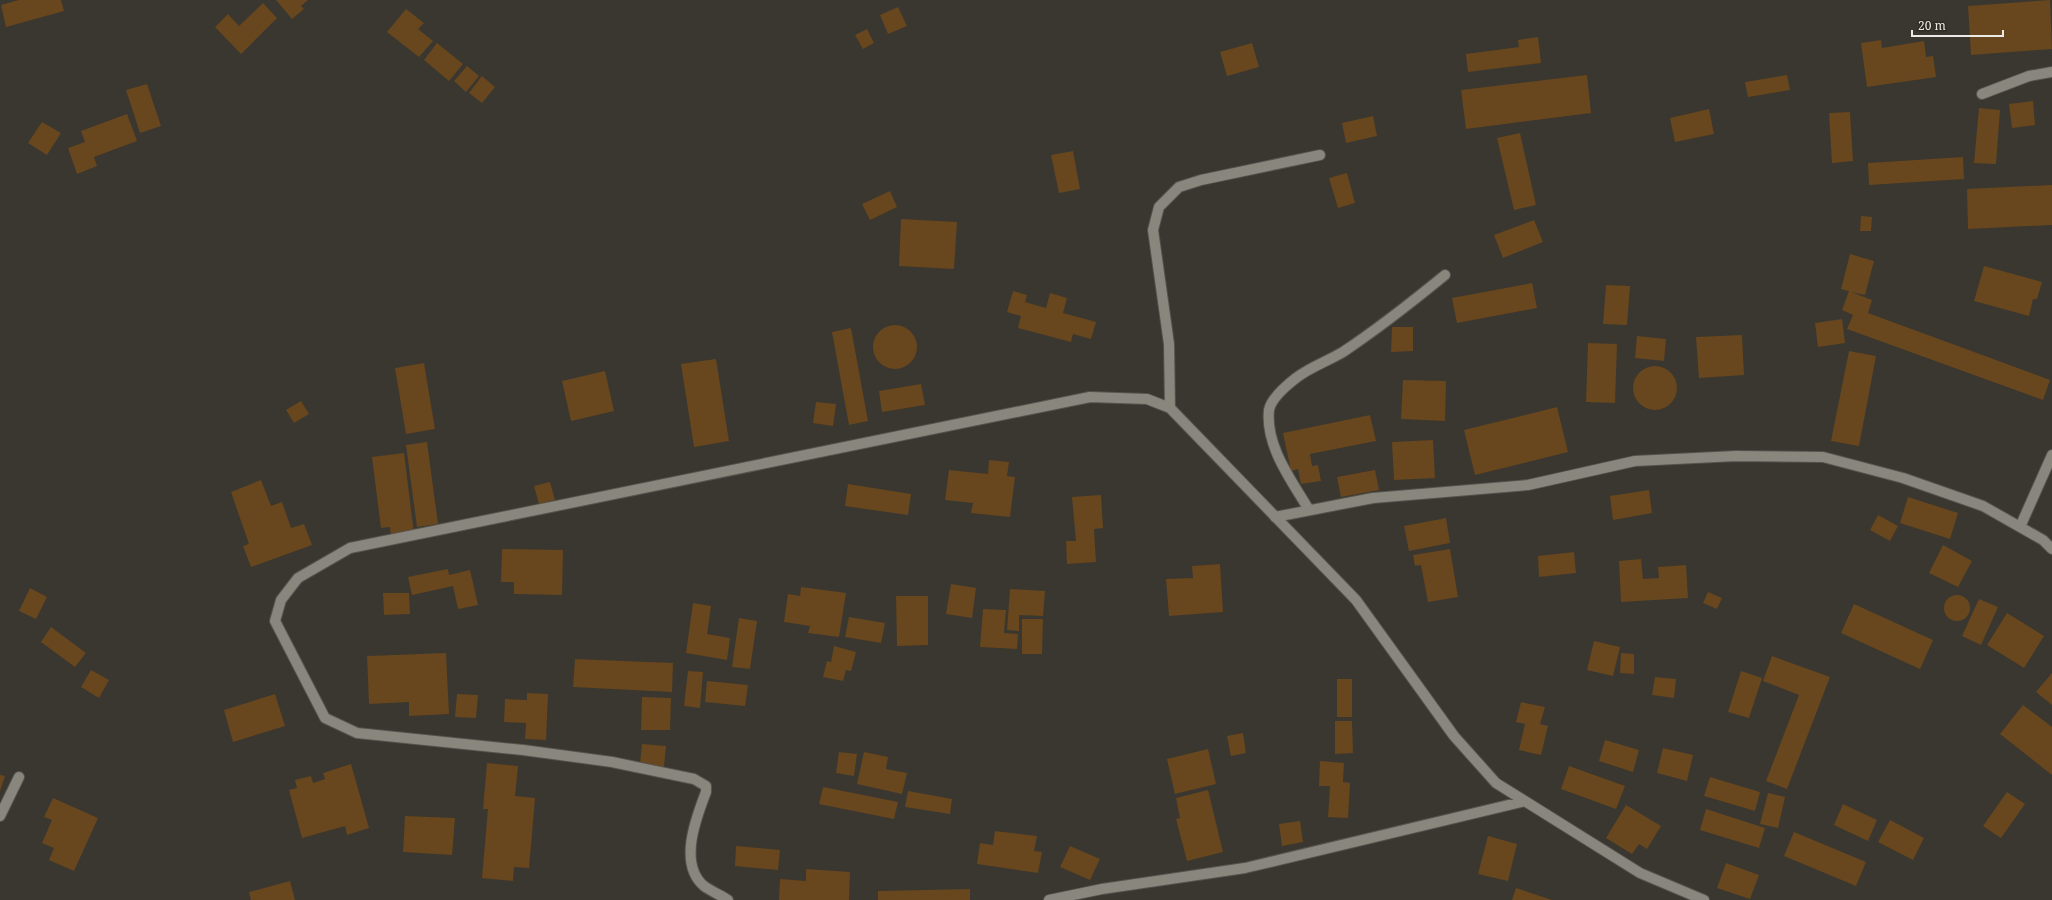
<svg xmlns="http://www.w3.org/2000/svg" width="2052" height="900" viewBox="0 0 2052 900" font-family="'Noto Serif',serif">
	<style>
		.building { fill: #68461e }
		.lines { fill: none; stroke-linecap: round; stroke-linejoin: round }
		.street-casing { stroke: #55534d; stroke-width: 12 }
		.street { stroke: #89867d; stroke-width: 10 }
	</style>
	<rect width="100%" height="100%" fill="#39372f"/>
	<path class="building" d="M19 0H61L64 11 6 27 1 5Z
		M276 0H308L301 6 304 9 292 19Z
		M2050 0 2052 49 1971 55 1968 6Z
		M263 3 277 18 241 54 215 27 228 14 239 26Z
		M898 7 907 26 888 34 880 15Z
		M406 9 424 23 418 29 433 41 419 57 387 32Z
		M867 29 874 43 863 49 855 35Z
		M1538 37 1541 63 1468 72 1466 54 1519 47 1518 40Z
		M1881 40 1882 48 1924 41 1926 57 1933 56 1936 77 1867 87 1861 43Z
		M437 43 463 64 449 81 424 60Z
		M1252 43 1259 67 1227 76 1220 52Z
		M467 66 479 76 466 92 454 81Z
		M1587 75 1591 113 1466 129 1461 90Z
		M1787 75 1790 90 1748 97 1745 82Z
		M482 76 495 87 482 103 469 93Z
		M147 84 161 126 140 133 126 90Z
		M2033 101 2035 125 2012 128 2009 104Z
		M1979 108 2000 110 1996 164 1974 163Z
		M1709 109 1714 134 1675 142 1670 118Z
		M1850 112 1853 161 1832 163 1829 113Z
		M127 114 137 141 94 157 97 166 77 174 68 148 85 142 81 131Z
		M1373 116 1377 136 1346 143 1342 123Z
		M42 122 61 133 47 155 28 143Z
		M1520 133 1536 205 1514 210 1497 138Z
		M1073 151 1080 189 1059 193 1051 155Z
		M1963 157 1964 179 1869 185 1868 163Z
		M1347 173 1355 203 1338 208 1329 178Z
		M2052 185V225L1968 229 1967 189Z
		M890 191 897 207 870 220 862 204Z
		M1861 216 1872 217 1871 231H1860Z
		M901 219 957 222 954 269 899 266Z
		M1534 220 1543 242 1503 258 1494 235Z
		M1850 254 1874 261 1865 295 1851 292 1872 300 1868 313 2050 380 2043 400 1847 329 1853 315 1842 310 1849 291 1841 289Z
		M1984 266 2042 282 2037 299H2033L2029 316 1974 301Z
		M1532 283 1537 308 1457 323 1452 298Z
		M1606 285 1630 286 1627 325 1603 324Z
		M1013 291 1027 295 1025 302 1046 308 1050 293 1067 298 1063 313 1096 322 1091 339 1073 334 1071 342 1018 328 1021 316 1007 312Z
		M1842 319 1845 343 1818 347 1815 323Z
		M873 347a22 22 0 1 1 44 0a22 22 0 1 1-44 0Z
		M1392 327H1413V351L1391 352Z
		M851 328 868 421 849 425 832 332Z
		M1742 335 1744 375 1699 378 1696 337Z
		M1637 336 1666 339 1664 361 1635 358Z
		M1588 343 1617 344 1615 403 1586 402Z
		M1849 351 1876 356 1859 446 1831 441Z
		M716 359 729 441 694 447 681 364Z
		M424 363 435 429 406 434 395 368Z
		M1633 388a22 22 0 1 1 44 0a22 22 0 1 1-44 0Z
		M605 371 614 411 571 421 562 381Z
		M1403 380 1446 381 1445 421 1401 419Z
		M921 384 925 405 882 412 879 391Z
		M301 401 309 414 294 423 286 410Z
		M816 402 836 404 833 426 813 423Z
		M1557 407 1568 452 1475 475 1464 430Z
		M1370 415 1376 441 1310 454 1312 466 1318 465 1321 481 1301 484 1298 469 1291 471 1283 433Z
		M1433 440 1435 478 1394 480 1392 442Z
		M427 442 438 524 417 527 406 445Z
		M404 453 414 534 391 537 390 527 381 528 372 457Z
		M989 460 1009 462 1007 476 1015 477 1010 517 971 513 973 503 945 500 949 470 988 474Z
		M1375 470 1379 490 1341 497 1337 477Z
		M261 480 271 506 282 502 291 528 304 524 312 545 251 567 243 546 249 544 231 492Z
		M550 482 555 500 539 504 534 486Z
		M848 484 911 494 908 515 845 506Z
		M1649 490 1652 513 1613 520 1610 496Z
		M1101 495 1103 528 1094 529 1096 562 1067 564 1066 541H1076L1072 497Z
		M1908 497 1958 513 1950 539 1900 523Z
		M1878 515 1898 526 1890 541 1870 530Z
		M1446 518 1450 543 1409 551 1404 526Z
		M1943 545 1972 561 1958 587 1929 573Z
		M502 549 563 550 562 595 514 594V582H501Z
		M1450 549 1458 597 1428 602 1421 565 1415 566 1413 555Z
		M1574 552 1576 573 1539 577 1538 556Z
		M1641 559 1643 579 1659 578 1658 567 1686 565 1688 598 1621 602 1619 561Z
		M1220 564 1223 612 1169 616 1166 579 1193 578 1192 566Z
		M448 569 449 575 470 570 478 605 458 609 453 586 412 595 408 577Z
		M951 584 976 588 972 618 946 614Z
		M801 587 846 593 839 637 808 633 810 626 784 622 788 594 800 596Z
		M30 588 47 597 36 619 19 611Z
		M1010 589 1045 591 1043 616 1019 615V631L1007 630Z
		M1708 592 1722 598 1717 609 1703 603Z
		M383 593H409L410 614 384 615Z
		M1944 608a13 13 0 1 1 26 0a13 13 0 1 1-26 0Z
		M896 596H928V645L897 646Z
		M1979 599 1998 607 1981 645 1962 636Z
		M693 603 711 606 707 634 730 638 727 660 686 653Z
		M1854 604 1933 640 1920 669 1841 633Z
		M983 609 1006 610 1004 633 1018 634 1017 649 980 647Z
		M2007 613 2044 636 2024 668 1987 645Z
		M849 617 885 623 881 643 845 637Z
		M739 618 757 621 750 669 732 667Z
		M1022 619H1043L1042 654H1022Z
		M51 627 86 653 75 667 41 642Z
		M1594 641 1620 647 1613 676 1587 670Z
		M834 646 856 652 851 671 846 670 843 681 823 677 827 661 831 662Z
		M446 653 449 714 409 716V702L369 704 367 656Z
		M1621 653 1634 654V674L1620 673Z
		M1772 656 1830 677 1787 789 1766 781 1799 695 1763 681Z
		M575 659 673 663 672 692 573 687Z
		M91 670 109 680 99 698 81 687Z
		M688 671 703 672 700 708 684 706Z
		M1741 671 1762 678 1749 718 1728 712Z
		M2052 673V705L2036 692Z
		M1655 677 1676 679 1674 698 1652 695Z
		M1337 679H1352V717H1337Z
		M707 681 748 685 745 706 705 702Z
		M527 693 548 694 546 740 525 739 526 723 504 722 505 699 527 700Z
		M275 694 285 726 233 742 224 710Z
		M457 694 478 695 476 718 455 717Z
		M642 697 671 698 670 730H641Z
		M1521 702 1545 707 1540 724 1548 726 1541 755 1519 750 1525 724 1516 722Z
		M2023 705 2052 727V775L2000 734Z
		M1335 721H1352L1353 753 1335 754Z
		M1243 733 1246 753 1231 756 1227 736Z
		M1605 740 1639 750 1633 772 1599 761Z
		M642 744 666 746 664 767 640 764Z
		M1663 748 1693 755 1687 781 1657 773Z
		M1208 749 1216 784 1175 794 1167 759Z
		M839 752 857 754 854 776 836 773Z
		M864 752 888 757 886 769 907 773 902 794 857 784Z
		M1320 761 1344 763 1343 782 1350 783 1348 818 1328 817 1330 786H1319Z
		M487 763 518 766 515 796 535 798 529 868 514 867 513 881 482 878 488 809H483Z
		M351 764 369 828 347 835 345 826 302 838 289 790 297 788 295 780 311 776 313 783 325 779 323 773Z
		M1569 766 1625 786 1616 809 1561 789Z
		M0 775 5 776 0 791Z
		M1710 777 1760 792 1755 811 1704 796Z
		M823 787 898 802 894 819 819 804Z
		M1208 790 1223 852 1187 861 1176 819 1180 818 1176 798Z
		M908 791 952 799 950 814 905 807Z
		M2007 792 2025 804 2001 838 1983 826Z
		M1768 793 1785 797 1778 828 1760 824Z
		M53 798 98 818 74 871 49 860 54 848 42 843 52 820 44 817Z
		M1843 804 1877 820 1868 841 1834 825Z
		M1626 805 1661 826 1647 849 1639 844 1632 854 1606 838Z
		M1706 809 1765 828 1759 848 1700 830Z
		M405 816 455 818 452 855 403 852Z
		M1890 820 1924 838 1913 860 1878 842Z
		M1300 821 1303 842 1282 846 1279 824Z
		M995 831 1037 836 1034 851 1042 852 1038 873 977 864 980 843 993 845Z
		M1794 832 1866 862 1856 886 1784 856Z
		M1488 836 1517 844 1508 881 1478 874Z
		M736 846 780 850 778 870 735 866Z
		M1070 846 1100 859 1090 880 1060 867Z
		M1726 863 1759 875 1750 899 1717 888Z
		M806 869 850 872 849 900H779L780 879 806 881Z
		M290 881 295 900H251L249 892Z
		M1516 888 1552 900H1512Z
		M970 889V900H878V891Z"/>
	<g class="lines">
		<defs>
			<path id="street" d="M1982 94 2029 76 2052 72
				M1170 408 1169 344 1153 230 1159 207 1179 187 1201 180 1320 155
				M1309 510C1292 481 1265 446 1269 410 1271 399 1287 385 1296 378 1310 367 1328 361 1343 352 1379 328 1412 302 1445 275
				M1275 517 1373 498 1528 485 1635 461 1736 456 1823 457 1903 478 1983 506 2043 540 2052 549
				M2020 527 2052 455
				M0 816 19 777
				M728 900C720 895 711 891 704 886 678 864 696 818 706 792V786L694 779 612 762 523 750 357 733 325 718 275 621 281 600 298 578 350 548 1090 397 1147 399 1170 408 1356 600 1454 736 1496 783 1640 873 1704 900
				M1049 900 1102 889 1245 868 1525 801"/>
		</defs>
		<use href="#street" class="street-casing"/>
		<use href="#street" class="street"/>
	</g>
	<path d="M1912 30v6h91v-6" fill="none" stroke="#eceae6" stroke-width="2"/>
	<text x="1918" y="30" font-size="12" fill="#eceae6" stroke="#2f2c25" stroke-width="3" paint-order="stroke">20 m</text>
</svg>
